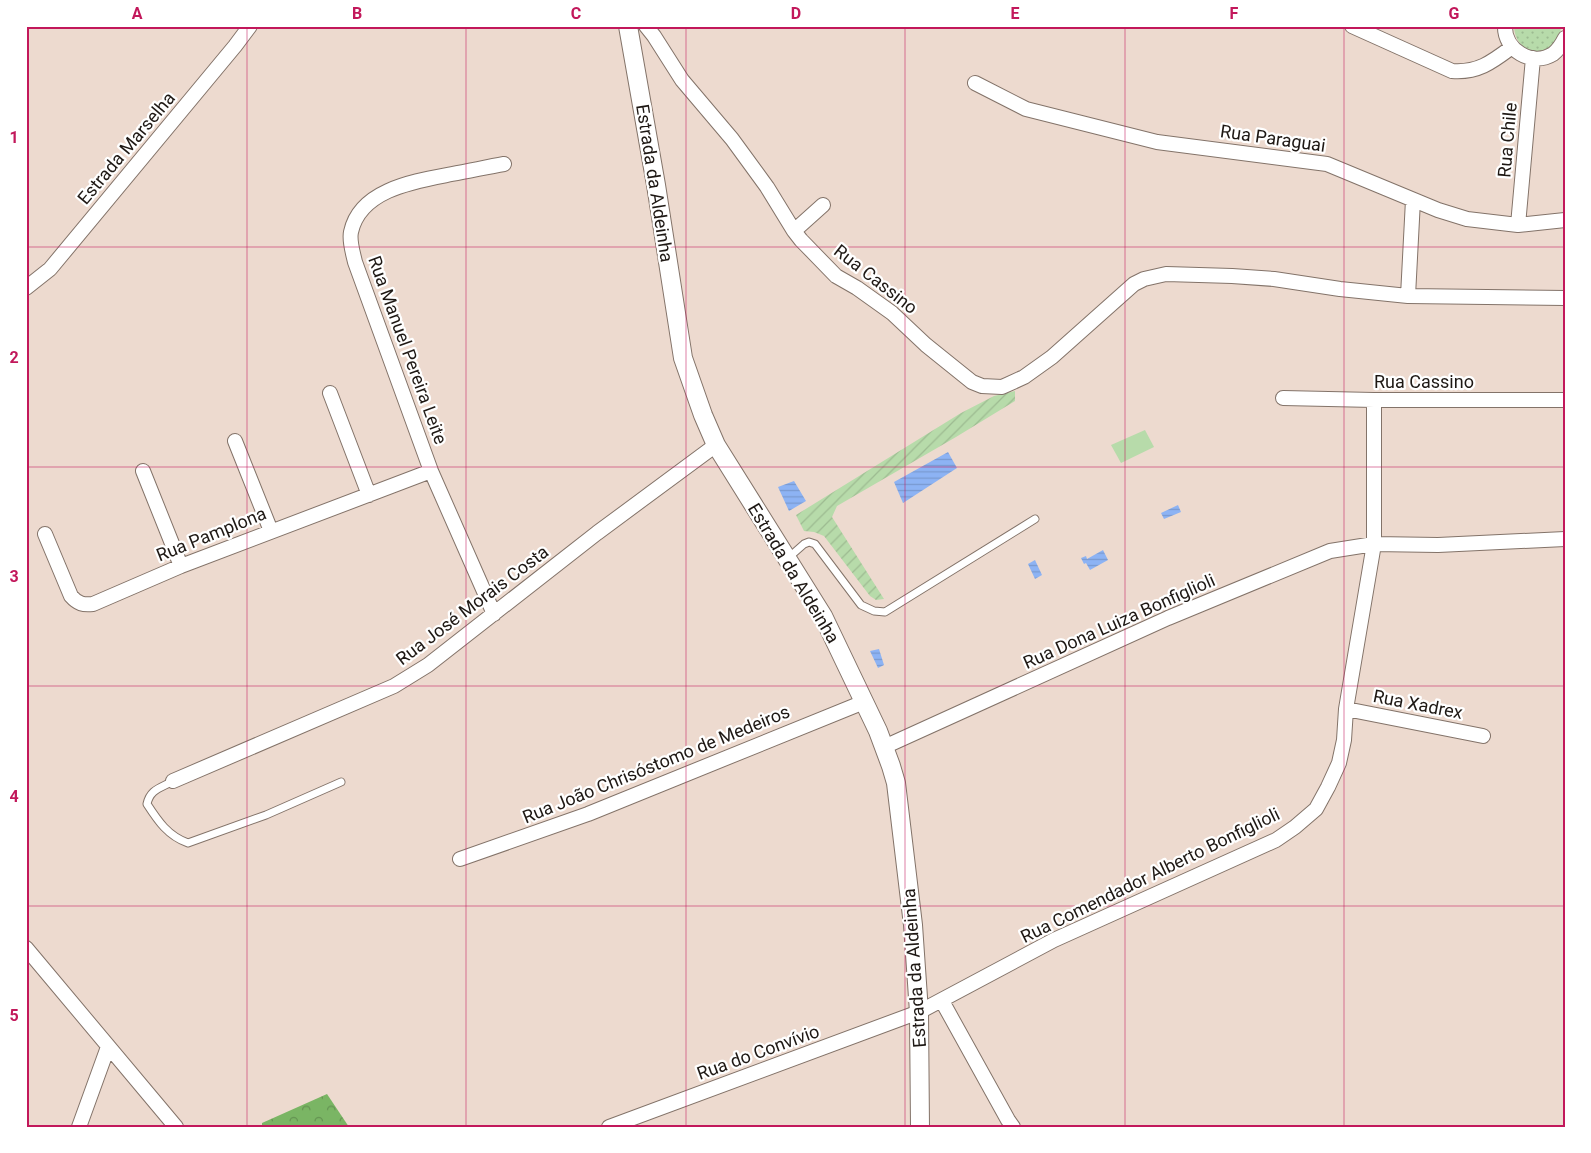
<svg xmlns="http://www.w3.org/2000/svg" width="1591" height="1153" viewBox="0 0 1591 1153" font-family="Roboto,sans-serif">
	<style>
		.grass { fill: url(#grass-dots) }
		.forest { fill: url(#forest-crowns) }
		.garden { fill: url(#garden-furrows) }
		.pitch { fill: #b7dbaa }
		.water { fill: url(#water-rules) }
		.lines { fill: none; stroke-linecap: round; stroke-linejoin: round }
		.service-casing { stroke: #837369; stroke-width: 9 }
		.minor-casing { stroke: #837369; stroke-width: 16 }
		.tertiary-casing { stroke: #837369; stroke-width: 20 }
		.service { stroke: #fff; stroke-width: 7 }
		.minor { stroke: #fff; stroke-width: 14 }
		.tertiary { stroke: #fff; stroke-width: 18 }
		.grid { fill: none; stroke: #c2185b; stroke-width: 1; stroke-opacity: 0.55 }
		.labels { text-anchor: middle; dominant-baseline: central; stroke-width: 4.5; stroke-linejoin: round; paint-order: stroke }
		.street-label { font-size: 18px; fill: #1e1814; stroke: #fff }
		.neatline { fill: none; stroke: #c2185b; stroke-width: 2 }
		.grid-label { font-size: 16px; text-anchor: middle; font-weight: bold; fill: #c2185b }
	</style>
	<defs>
		<pattern id="grass-dots" width="8" height="8" patternUnits="userSpaceOnUse" patternTransform="scale(1.25)"><rect width="8" height="8" fill="#b7dbaa"/><path d="M2 2h.1M6 6h.1" fill="none" stroke="#9dbb91" stroke-width="1.8" stroke-linecap="round"/></pattern>
		<pattern id="forest-crowns" width="20" height="18" patternUnits="userSpaceOnUse" patternTransform="scale(1.25)"><rect width="20" height="18" fill="#7ab564"/><path d="M2 6a3 3 0 1 1 6 0M12 15a3 3 0 1 1 6 0" fill="none" stroke="#639251"/></pattern>
		<pattern id="garden-furrows" width="10" height="10" patternUnits="userSpaceOnUse" patternTransform="scale(1.25)"><rect width="10" height="10" fill="#b7dbaa"/><path d="M-1 1l2-2M0 10L10 0M9 11l2-2" fill="none" stroke="#9dbb91"/></pattern>
		<pattern id="water-rules" width="6" height="5" patternUnits="userSpaceOnUse" patternTransform="scale(1.25)"><rect width="6" height="5" fill="#8db3f4"/><path d="M0 2.5h6" fill="none" stroke="#7999d0"/></pattern>
	</defs>
	<rect width="100%" height="100%" fill="#eddacf"/>
	<path class="grass" d="M1514 26H1561C1559 59 1515 60 1514 26Z"/>
	<path class="forest" d="M327 1094 349 1127H262V1123Z"/>
	<path class="garden" d="M1015 391V401L956 437 837 506 832 517 884 599 876 600 870 596 824 536 814 532 804 531 796 515 961 413 994 396Z"/>
	<path class="pitch" d="M1145 430 1154 447 1121 463 1111 445Z"/>
	<path class="water" d="M948 452 957 468 903 503 894 482Z
		M794 481 806 501 789 511 778 487Z
		M1178 505 1181 512 1164 519 1161 513Z
		M1103 550 1108 560 1090 570 1086 563 1084 564 1081 558 1086 556 1087 559Z
		M1035 560 1042 575 1035 579 1028 564Z
		M879 649 884 665 878 668 870 651Z"/>
	<g class="lines">
		<defs>
			<path id="service" d="M787 559 804 544 809 542 815 544 861 605 874 611 885 612 1035 519
				M173 781C161 788 150 789 147 804 158 821 168 836 188 843L266 815 341 782"/>
			<path id="minor" d="M646 26 654 36 682 80 732 139 767 187 794 231 801 240 836 276 857 288 892 313 926 345 972 382 982 386 1002 387 1024 377 1052 357 1134 284 1144 279 1166 274 1232 276 1274 279 1340 289 1408 296 1565 298
				M1352 26 1452 71C1478 73 1492 62 1512 47
				M1505 26C1504 50 1532 67 1553 54 1558 50 1562 44 1565 38
				M975 83 1026 109 1157 142 1327 164 1438 210 1467 219 1518 225 1565 220
				M1518 225 1533 58
				M794 231 823 205
				M26 288 50 269 235 46 250 26
				M1408 296 1413 200
				M330 393 369 495
				M1283 398 1374 400H1565
				M235 441 271 531
				M143 471 181 566
				M45 534 71 596C78 604 83 605 93 604L181 566 431 471
				M494 614 431 471 355 262C353 253 349 241 351 232 360 189 416 181 452 174 469 171 487 167 504 164
				M1346 709 1483 736
				M884 747 1168 618 1330 551 1374 544 1438 545 1565 539
				M173 781 394 686 428 665 597 533 716 445
				M460 859 588 814 864 702
				M26 948 176 1127
				M942 1001 1008 1120 1013 1127
				M79 1127 108 1047
				M609 1127 919 1012 1054 940 1276 840 1295 827 1316 809 1328 787 1339 763 1344 740 1346 709 1374 544V400"/>
			<path id="tertiary" d="M628 26 656 185 683 358 703 415 716 445 823 616 878 731 891 766 896 783 913 925 919 1012 920 1127"/>
		</defs>
		<use href="#service" class="service-casing"/>
		<use href="#minor" class="minor-casing"/>
		<use href="#tertiary" class="tertiary-casing"/>
		<use href="#service" class="service"/>
		<use href="#minor" class="minor"/>
		<use href="#tertiary" class="tertiary"/>
	</g>
	<path class="grid" d="M247 26V1127M466 26V1127M686 26V1127M905 26V1127M1125 26V1127M1344 26V1127M26 247H1565M26 467H1565M26 686H1565M26 906H1565"/>
	<g class="labels">
		<g class="street-label">
			<text transform="translate(1273 138) rotate(8)">Rua Paraguai</text>
			<text transform="translate(1507 140) rotate(-85)">Rua Chile</text>
			<text transform="translate(126 148) rotate(-50)">Estrada Marselha</text>
			<text transform="translate(655 183) rotate(81)">Estrada da Aldeinha</text>
			<text transform="translate(876 279) rotate(38)">Rua Cassino</text>
			<text transform="translate(408 350) rotate(70)">Rua Manuel Pereira Leite</text>
			<text x="1424" y="381">Rua Cassino</text>
			<text transform="translate(211 534) rotate(-22)">Rua Pamplona</text>
			<text transform="translate(794 573) rotate(59)">Estrada da Aldeinha</text>
			<text transform="translate(472 605) rotate(-37)">Rua José Morais Costa</text>
			<text transform="translate(1119 621) rotate(-24)">Rua Dona Luiza Bonfiglioli</text>
			<text transform="translate(1418 704) rotate(11)">Rua Xadrex</text>
			<text transform="translate(656 764) rotate(-22)">Rua João Chrisóstomo de Medeiros</text>
			<text transform="translate(1150 875) rotate(-26)">Rua Comendador Alberto Bonfiglioli</text>
			<text transform="translate(914 968) rotate(-94)">Estrada da Aldeinha</text>
			<text transform="translate(758 1052) rotate(-20)">Rua do Convívio</text>
		</g>
	</g>
	<rect width="1591" height="1153" fill="none" stroke="#ffffff" stroke-width="55"/>
	<rect x="28" y="28" width="1536" height="1098" class="neatline"/>
	<g class="grid-label">
		<text x="137" y="19">A</text>
		<text x="357" y="19">B</text>
		<text x="576" y="19">C</text>
		<text x="796" y="19">D</text>
		<text x="1015" y="19">E</text>
		<text x="1234" y="19">F</text>
		<text x="1454" y="19">G</text>
		<text x="14" y="143">1</text>
		<text x="14" y="363">2</text>
		<text x="14" y="582">3</text>
		<text x="14" y="802">4</text>
		<text x="14" y="1021">5</text>
	</g>
</svg>
